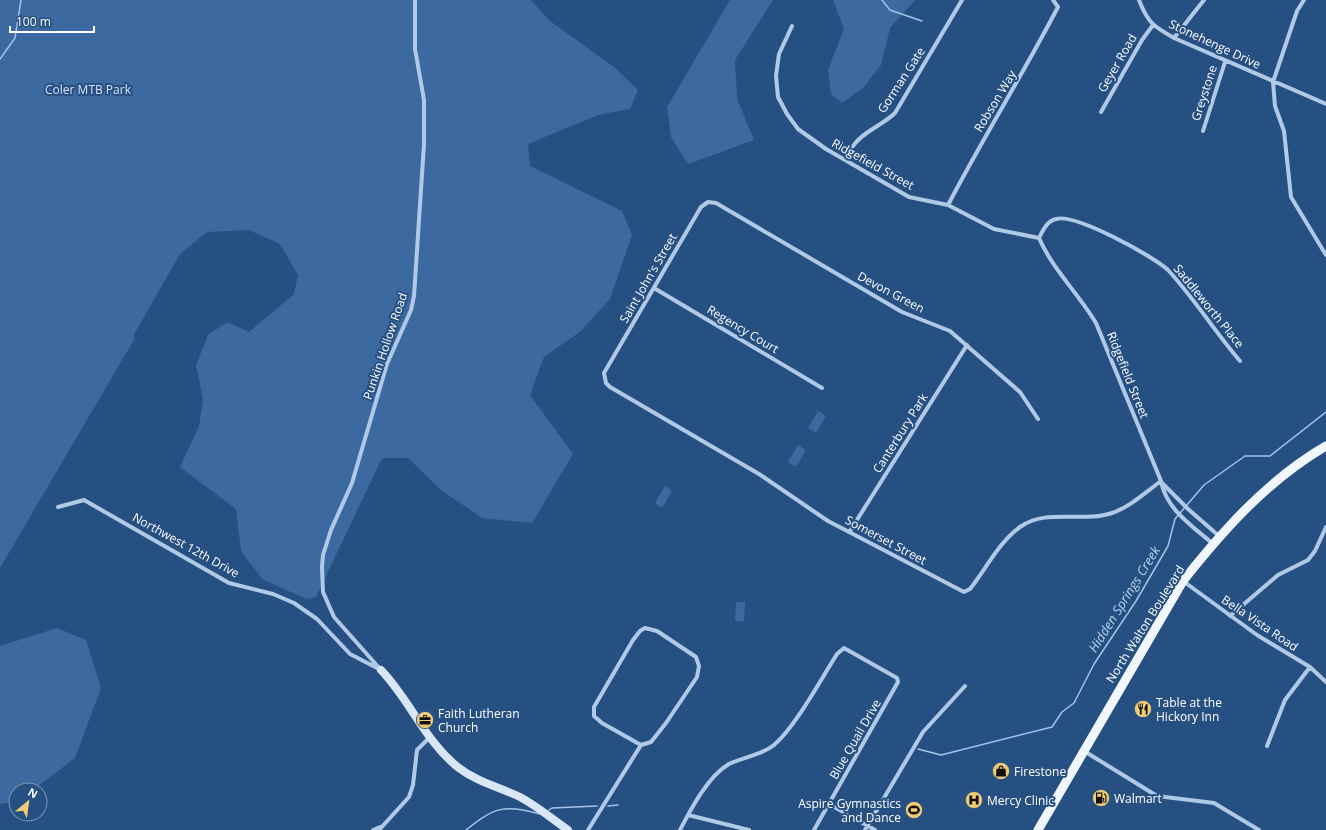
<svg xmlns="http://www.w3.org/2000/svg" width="1326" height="830" viewBox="0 0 1326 830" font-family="'Open Sans',sans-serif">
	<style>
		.green { fill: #3c699f }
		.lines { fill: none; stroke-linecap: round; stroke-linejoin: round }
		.stream { stroke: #a4c4e7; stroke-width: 1.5 }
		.street { stroke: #b0c9e7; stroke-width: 4 }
		.secondary { stroke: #d9e6f6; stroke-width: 8 }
		.primary { stroke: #f1f6fd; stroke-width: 9 }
		.labels { text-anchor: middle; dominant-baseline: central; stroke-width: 4; stroke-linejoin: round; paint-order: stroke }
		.street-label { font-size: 12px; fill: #fff; stroke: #275082 }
		.park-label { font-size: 12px; fill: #d3e3f5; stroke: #275082 }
		.poi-label { font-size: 12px; fill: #fff; stroke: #275082; text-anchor: start }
		.water-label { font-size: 13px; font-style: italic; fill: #bbd3ee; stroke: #275082 }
	</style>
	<rect width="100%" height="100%" fill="#275082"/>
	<path class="green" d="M0 0H531L550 21 614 67 638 90 630 109 598 115 528 144 530 166 622 211 632 235 610 299 581 331 544 357 530 395 573 454 532 523 482 518 441 490 408 458H382L316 597 306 599 262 579 241 551 236 509 180 467 199 426 203 400 196 365 208 335 227 322 249 332 294 294 298 275 280 244 249 230 207 232 180 254 133 336 135 338 0 568Z
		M730 0H773L735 60 737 99 754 140 688 164 671 137 667 107Z
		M833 0H915L890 28 881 65 863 88 842 103 831 94 828 70 844 29Z
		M818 411 826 416 816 433 808 428Z
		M798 445 806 450 796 467 788 462Z
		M665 486 672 491 662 508 655 503Z
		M736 602H745L744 622 735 621Z
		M57 628 86 640 101 688 75 758 33 790H16V801L0 804V646Z"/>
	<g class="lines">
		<path class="stream" d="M882 0 890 10 922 21
			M0 59 15 38 21 0
			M918 749 941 755 1052 727 1062 712 1074 703 1094 664 1136 601 1168 546 1175 519 1204 485 1245 456H1270L1326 412
			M608 806 618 805
			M549 810 552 808 597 806
			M466 830C495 807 504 804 540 814"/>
		<path class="street" d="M1139 0C1148 23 1153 26 1174 38L1326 104
			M1304 0 1297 11 1273 82 1275 106 1284 131 1291 197 1326 255
			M792 26 779 54 776 76 778 97 787 114 798 129 826 149 909 197 948 205 994 229 1039 238
			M1174 38 1204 0
			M1101 112 1142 40 1153 25
			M1203 131 1225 62
			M847 160C849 156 850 150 853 146 862 132 883 125 895 113L962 0
			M948 205C983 138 1023 74 1058 7L1053 0
			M1039 238C1053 270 1078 293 1096 323L1161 481C1166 509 1192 526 1212 543
			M1039 238C1043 230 1047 221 1056 219 1075 213 1153 256 1168 270 1194 298 1215 332 1240 361
			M654 288 822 388
			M1038 419 1020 392 950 331 902 312 716 203 708 202 701 207 604 373 606 383 610 387 759 474 828 521 964 592 970 589C985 570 1000 541 1020 527 1046 508 1083 523 1112 513 1130 507 1146 492 1161 481
			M1161 482 1188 509 1219 536
			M58 507 84 500 229 583 273 594 294 603 317 619 350 654 379 669
			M850 531 967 345
			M1183 581 1257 635 1310 667 1326 682
			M1230 616 1278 575 1308 560 1315 551 1326 527
			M645 628 657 631 696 657 699 666 697 677 666 723 651 742 641 745 602 723 594 716V707L633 640 640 631Z
			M381 670 334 617 323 592 322 567 323 555 331 530 352 483 387 364 411 310 414 296 424 144V100L415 49V0
			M1267 746 1285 700 1310 667
			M1084 751 1157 796 1214 803 1259 830
			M829 804 875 830
			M688 815 749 830
			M373 830 380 827
			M379 830 409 797 413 785 417 750 430 737
			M588 830 641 745
			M680 830C691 809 708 776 729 764 743 757 762 755 774 745 796 726 821 679 837 654L844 648 897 678 898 682 814 830
			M865 830 923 732 965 686"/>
		<path class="secondary" d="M381 670C410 700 426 743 459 768 477 782 499 787 520 797 537 806 552 819 568 830"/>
		<path class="primary" d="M1038 830 1183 581C1225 528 1268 480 1326 446"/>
	</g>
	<defs>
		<symbol id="restaurant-disc" viewBox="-11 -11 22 22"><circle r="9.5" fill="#efcb76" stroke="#275082"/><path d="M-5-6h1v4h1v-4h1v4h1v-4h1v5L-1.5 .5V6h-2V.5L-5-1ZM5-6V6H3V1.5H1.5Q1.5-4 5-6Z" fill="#111"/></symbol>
		<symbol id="office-disc" viewBox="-11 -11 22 22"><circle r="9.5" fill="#efcb76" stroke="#275082"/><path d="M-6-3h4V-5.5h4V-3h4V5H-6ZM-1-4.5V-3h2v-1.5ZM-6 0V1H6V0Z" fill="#111"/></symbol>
		<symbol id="shop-disc" viewBox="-11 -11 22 22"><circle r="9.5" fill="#efcb76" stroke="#275082"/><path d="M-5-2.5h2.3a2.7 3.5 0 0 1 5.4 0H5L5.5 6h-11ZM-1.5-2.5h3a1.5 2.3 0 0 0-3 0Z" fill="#111"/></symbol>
		<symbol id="fuel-disc" viewBox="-11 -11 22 22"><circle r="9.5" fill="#efcb76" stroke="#275082"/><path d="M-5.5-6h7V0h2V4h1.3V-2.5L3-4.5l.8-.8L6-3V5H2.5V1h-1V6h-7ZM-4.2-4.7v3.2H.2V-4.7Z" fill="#111"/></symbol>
		<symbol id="hospital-disc" viewBox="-11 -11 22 22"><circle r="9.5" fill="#efcb76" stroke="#275082"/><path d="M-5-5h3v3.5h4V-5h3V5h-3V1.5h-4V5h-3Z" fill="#111"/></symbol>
		<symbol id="stadium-disc" viewBox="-11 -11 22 22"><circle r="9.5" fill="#efcb76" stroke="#275082"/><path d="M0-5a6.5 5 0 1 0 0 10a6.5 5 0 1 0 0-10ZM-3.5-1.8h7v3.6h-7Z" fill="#111"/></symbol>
	</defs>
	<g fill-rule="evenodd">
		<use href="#restaurant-disc" x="1133" y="699" width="20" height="20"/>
		<use href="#office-disc" x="415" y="710" width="20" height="20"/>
		<use href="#shop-disc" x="991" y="761" width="20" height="20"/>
		<use href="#fuel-disc" x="1091" y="788" width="20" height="20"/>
		<use href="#hospital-disc" x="964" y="790" width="20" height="20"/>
		<use href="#stadium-disc" x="904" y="800" width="20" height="20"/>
	</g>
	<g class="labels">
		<g class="street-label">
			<text transform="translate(1215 44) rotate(25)">Stonehenge Drive</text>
			<text transform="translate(1117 63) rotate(-60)">Geyer Road</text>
			<text transform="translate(901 80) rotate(-57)">Gorman Gate</text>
			<text transform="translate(1204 93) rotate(-72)">Greystone</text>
			<text transform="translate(995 101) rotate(-59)">Robson Way</text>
			<text transform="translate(873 164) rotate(29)">Ridgefield Street</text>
			<text transform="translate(648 278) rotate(-60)">Saint John's Street</text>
			<text transform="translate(891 292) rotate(28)">Devon Green</text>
			<text transform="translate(1209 306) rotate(51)">Saddleworth Place</text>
			<text transform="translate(743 329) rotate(31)">Regency Court</text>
			<text transform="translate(385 346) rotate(-71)">Punkin Hollow Road</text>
			<text transform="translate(1128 375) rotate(68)">Ridgefield Street</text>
			<text transform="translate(900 433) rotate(-58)">Canterbury Park</text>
			<text transform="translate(886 540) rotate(28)">Somerset Street</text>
			<text transform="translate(186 545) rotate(29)">Northwest 12th Drive</text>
			<text transform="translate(1260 623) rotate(34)">Bella Vista Road</text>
			<text transform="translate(1145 624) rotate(-58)">North Walton Boulevard</text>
			<text transform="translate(855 739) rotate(-60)">Blue Quail Drive</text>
		</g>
		<g class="park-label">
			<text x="88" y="89">Coler MTB Park</text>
		</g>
		<g class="poi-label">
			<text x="1156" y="702">Table at the<tspan x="1156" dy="14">Hickory Inn</tspan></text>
			<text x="438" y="713">Faith Lutheran<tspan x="438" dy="14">Church</tspan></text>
			<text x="1014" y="771">Firestone</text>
			<text x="1114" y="798">Walmart</text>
			<text x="987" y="800">Mercy Clinic</text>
			<text x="901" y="803" text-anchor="end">Aspire Gymnastics<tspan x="901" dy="14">and Dance</tspan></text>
		</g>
		<g class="water-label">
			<text transform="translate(1124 599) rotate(-58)">Hidden Springs Creek</text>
		</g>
	</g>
	<g transform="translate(28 802) rotate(29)"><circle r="19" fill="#275082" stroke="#7d96b4"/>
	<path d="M0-3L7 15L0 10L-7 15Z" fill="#efcb76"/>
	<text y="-6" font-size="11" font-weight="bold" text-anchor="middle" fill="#ffffff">N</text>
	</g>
	<path d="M10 26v6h84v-6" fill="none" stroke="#ffffff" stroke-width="2"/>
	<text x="16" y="26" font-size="12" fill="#ffffff" stroke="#275082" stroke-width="3" paint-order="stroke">100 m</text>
</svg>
